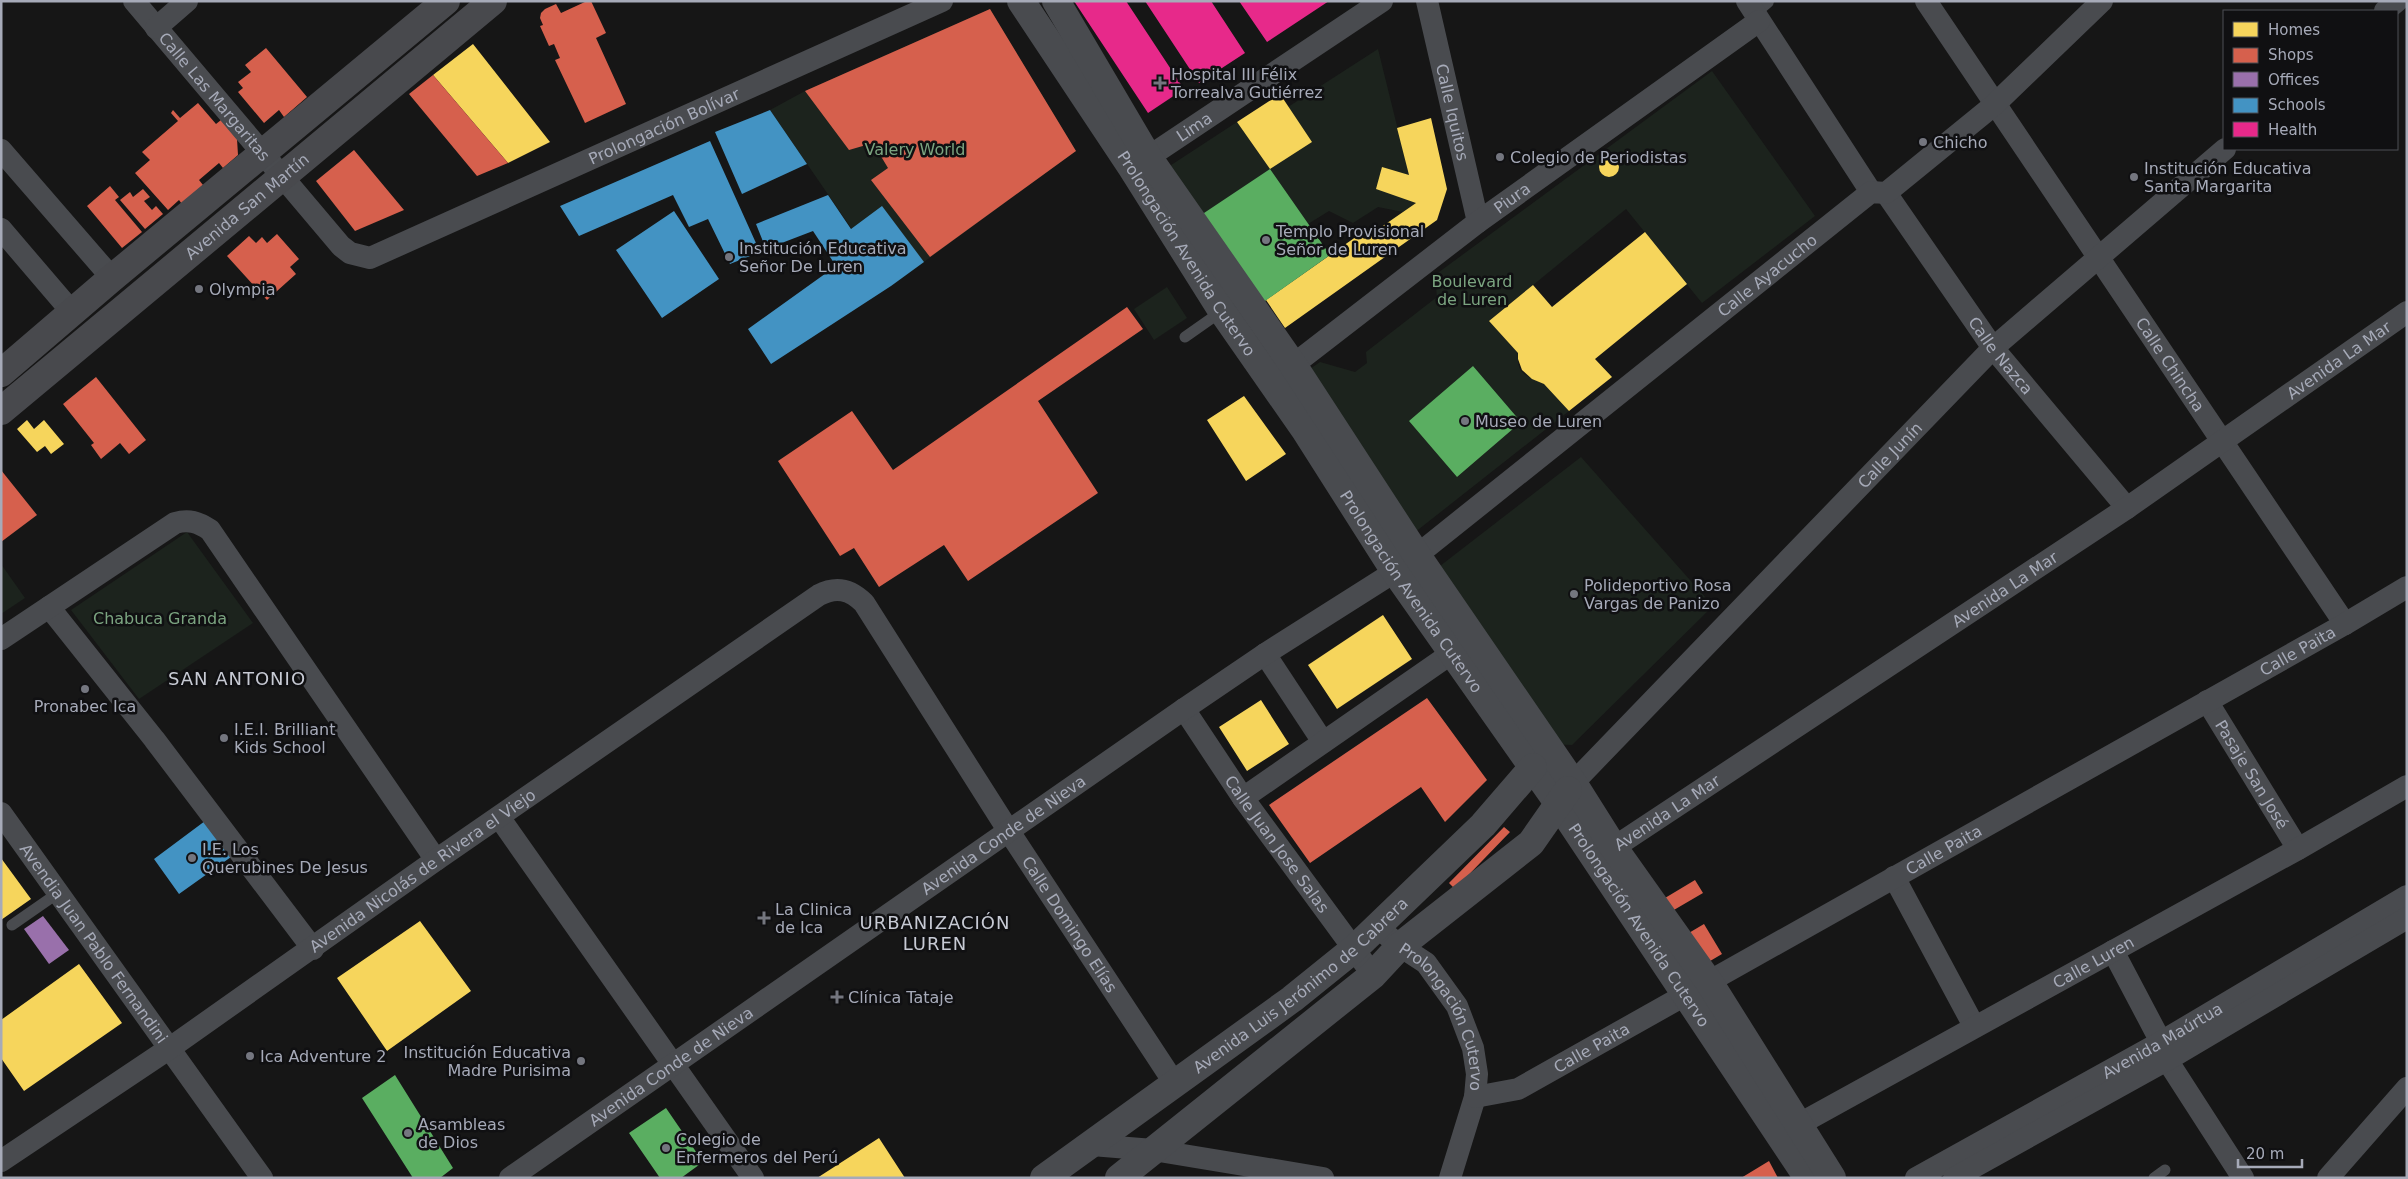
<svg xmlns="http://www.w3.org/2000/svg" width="2408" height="1179" viewBox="0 0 2408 1179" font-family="'DejaVu Sans',sans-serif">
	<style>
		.green { fill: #1c231d; fill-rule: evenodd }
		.homes { fill: #f6d55c }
		.shops { fill: #d6604d }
		.offices { fill: #9970ab }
		.schools { fill: #4393c3 }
		.health { fill: #e7298a }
		.public { fill: #5aae61 }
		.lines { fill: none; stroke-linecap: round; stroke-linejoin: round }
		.service { stroke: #494b4f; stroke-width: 11 }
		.pedestrian { stroke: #494b4f; stroke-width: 16 }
		.minor { stroke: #494b4f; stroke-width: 22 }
		.tertiary { stroke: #494b4f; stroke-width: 28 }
		.secondary { stroke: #48494d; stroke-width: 28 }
		.poi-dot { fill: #74767f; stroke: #101012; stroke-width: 2 }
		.labels { text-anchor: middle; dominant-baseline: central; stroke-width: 5; stroke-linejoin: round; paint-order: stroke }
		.poi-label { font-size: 16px; fill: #a6aab8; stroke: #101012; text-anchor: start }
		.street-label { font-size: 16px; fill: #a6aab8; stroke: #101012 }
		.park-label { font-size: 16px; fill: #7ba480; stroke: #101012 }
		.neighbourhood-label { font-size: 18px; letter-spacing: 1px; fill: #c7cad4; stroke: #101012 }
	</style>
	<rect width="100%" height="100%" fill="#161616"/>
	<path class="green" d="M990 9 1076 151 891 286 770 110 805 91Z
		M1378 49 1416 203 1403 212 1378 207 1353 223 1329 211 1308 224 1198 217 1165 169 1237 122 1270 169 1311 142 1288 107Z
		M1712 71 1815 216 1702 303 1626 209 1489 321 1518 353C1516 378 1530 375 1544 384 1553 389 1562 403 1569 411L1414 533 1310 369 1320 362 1355 372 1367 363 1366 352 1437 297 1435 275ZM1473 366 1521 422 1457 477 1410 421Z
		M1167 287 1187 318 1154 340 1134 309Z
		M1581 457 1713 606 1572 745 1548 744 1440 566Z
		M187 532 253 623 139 699 71 610Z
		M1 564 25 598 1 614Z"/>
	<path class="homes" d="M473 44 550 142 508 163 433 75Z
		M1280 94 1312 142 1270 169 1237 122Z
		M1431 118 1447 189 1437 220 1285 328 1266 300 1360 234 1364 239 1416 203 1376 189 1382 167 1409 175 1397 128Z
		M1599 167a10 10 0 1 1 20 0a10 10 0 1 1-20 0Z
		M1645 232 1687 284 1595 359 1612 377 1569 411 1544 384 1532 379 1522 370 1518 359V353L1489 321 1533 285 1552 307Z
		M1244 396 1286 454 1246 481 1207 420Z
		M27 420 34 429 44 420 64 444 51 454 45 446 37 452 17 429Z
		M1383 615 1412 659 1337 709 1308 665Z
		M1261 700 1289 744 1247 771 1219 727Z
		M1 858 31 899 1 920Z
		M420 921 471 991 387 1051 337 978Z
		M79 964 122 1023 24 1091 1 1058V1020Z
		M879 1138 905 1178H817Z"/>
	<path class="shops" d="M587 1H591L606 33 596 38 626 104 585 123 555 60 560 58 554 44 549 46 540 26 543 25 540 18 541 13 545 9 556 4 561 13Z
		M990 9 1076 151 930 257 871 180 888 168 873 143 849 150 805 91Z
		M266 48 307 97 284 117 279 110 264 123 238 92 243 88 238 82 251 72 245 65Z
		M433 75 508 163 477 176 409 94Z
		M198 103 216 124 221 120 237 139 238 155 223 168 219 163 199 180 203 185 182 204 179 200 168 210 135 173 150 160 142 152 178 121 171 113 173 110 180 118Z
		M354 150 404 210 355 231 316 181Z
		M110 186 119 197 115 200 142 232 122 248 87 206Z
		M143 189 150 197 144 201 152 210 156 206 163 214 145 229 120 200 130 192 133 197Z
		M277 234 299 259 290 267 296 274 267 300 227 256 249 236 256 243 262 237 267 243Z
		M1127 307 1143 329 1038 401 1098 493 968 581 944 545 879 587 854 548 840 556 778 461 852 411 893 470Z
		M96 377 146 440 129 454 120 443 101 459 91 445 94 443 63 404Z
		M1 470 37 515 1 542Z
		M1427 698 1487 780 1445 822 1421 787 1310 863 1269 805Z
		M1504 827 1510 832 1455 889 1449 883Z
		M1695 880 1703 893 1667 914 1660 901Z
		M1704 924 1722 954 1705 964 1682 937Z
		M1769 1161 1778 1178H1741Z"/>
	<path class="offices" d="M43 916 69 950 49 964 24 929Z"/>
	<path class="schools" d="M770 110 807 164 742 194 715 132Z
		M710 141 760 252 730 264 708 219 689 227 673 195 579 236 560 206Z
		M828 195 851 229 882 206 924 262 891 286 771 364 748 329 836 266 813 231 766 249 756 224Z
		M674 211 719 279 662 318 616 250Z
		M205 821 231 857 179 894 154 859Z"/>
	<path class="health" d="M1074 1H1126L1184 89 1148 113Z
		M1145 1H1211L1245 53 1199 83Z
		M1239 1H1329L1267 42Z"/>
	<path class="public" d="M1270 169 1330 255 1258 306 1198 217Z
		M1473 366 1521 422 1457 477 1409 421Z
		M395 1075 453 1168 440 1178H413L362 1098Z
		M666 1108 703 1162 681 1178H660L629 1133Z"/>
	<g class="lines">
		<path class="service" d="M1185 337 1222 311
			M12 925 58 893
			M2154 1178 2165 1170"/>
		<path class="pedestrian" d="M1753 12 1766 1"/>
		<g class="minor">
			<path id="s1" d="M134 1 341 246 350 253 370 258 942 1"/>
			<path id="s2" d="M1427 1 1478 222"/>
			<path d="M1747 1 1871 192"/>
			<path id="s3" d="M1926 1 2345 624"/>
			<path d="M2385 11 2397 1"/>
			<path d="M156 28 187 1"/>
			<path d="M1 150 112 278"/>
			<path id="s4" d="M1135 166 1382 1"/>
			<path id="s5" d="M1886 193 1993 348 2127 508"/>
			<path d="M1 229 72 312"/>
			<path id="s6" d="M1279 374 1293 365 1478 222 1759 21"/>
			<path d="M49 607 154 739 313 949"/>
			<path d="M1 639 175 523C189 519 198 522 210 530L436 860"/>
			<path d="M1265 654 1323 742"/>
			<path id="s7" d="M2207 701 2298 849"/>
			<path id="s8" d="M1184 709 1243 798 1373 975"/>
			<path id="s9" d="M1573 783 1993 348 2225 149"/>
			<path d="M1243 798 1452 653"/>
			<path id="s10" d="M1 813 262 1178"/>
			<path d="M499 817 753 1178"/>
			<path id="s11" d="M1601 856 2127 508 2407 312"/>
			<path d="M1894 877 1974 1026"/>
			<path id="s12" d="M1376 926 1400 946 1426 963 1457 1006 1473 1048 1477 1074 1475 1097 1450 1178"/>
			<path d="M2113 951 2161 1042 2167 1060 2243 1178"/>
			<path id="s13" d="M1475 1097 1518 1089 2345 624 2407 587"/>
			<path id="s14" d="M1785 1132 2298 849 2407 786"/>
			<path d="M1092 1145 1153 1150 1323 1178"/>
			<path id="s15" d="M1 1161 170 1048 436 860 819 595C836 586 850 589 864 603L1008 830 1175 1084"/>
			<path id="s16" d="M510 1178 1184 709 1265 654 1418 557 1426 548 1871 192 1886 193 1994 105 2102 1"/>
			<path id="s17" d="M1916 1178 2161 1042 2407 896"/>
			<path d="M1954 1178 2167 1060 2407 918"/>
			<path d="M2328 1178 2407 1088"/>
		</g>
		<g class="tertiary">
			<path id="s18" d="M1021 1 1132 168 1222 311 1305 430 1394 570 1558 803 1808 1178"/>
			<path d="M1056 1 1148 157 1293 365 1418 557 1573 783 1614 848 1709 982 1832 1178"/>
			<path id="s19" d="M1044 1178 1292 999 1354 949 1483 825 1533 767"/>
			<path d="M1119 1178 1373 975 1400 946 1531 843 1568 790"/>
		</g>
		<g class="secondary">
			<path d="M1 373 112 278 446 1"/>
			<path id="s20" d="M1 411 493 1"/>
		</g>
	</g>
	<g class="poi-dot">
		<path d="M1157.5 75.5h5v5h5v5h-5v5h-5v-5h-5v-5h5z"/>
		<circle cx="1923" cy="142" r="5"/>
		<circle cx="1500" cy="157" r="5"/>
		<circle cx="2134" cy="177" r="5"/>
		<circle cx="1266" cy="240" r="5"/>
		<circle cx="729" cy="257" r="5"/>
		<circle cx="199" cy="289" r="5"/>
		<circle cx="1465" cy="421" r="5"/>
		<circle cx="1574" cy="594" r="5"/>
		<circle cx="85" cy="689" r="5"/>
		<circle cx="224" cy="738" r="5"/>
		<circle cx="192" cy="858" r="5"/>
		<path d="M761.5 910.5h5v5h5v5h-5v5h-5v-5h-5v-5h5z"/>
		<path d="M834.5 989.5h5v5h5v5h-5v5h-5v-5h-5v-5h5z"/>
		<circle cx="250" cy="1056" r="5"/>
		<circle cx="581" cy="1061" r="5"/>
		<circle cx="408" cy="1133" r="5"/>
		<circle cx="666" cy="1148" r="5"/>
	</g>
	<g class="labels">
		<g class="poi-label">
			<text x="1171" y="74">Hospital III Félix<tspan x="1171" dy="18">Torrealva Gutiérrez</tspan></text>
			<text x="1933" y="142">Chicho</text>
			<text x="1510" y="157">Colegio de Periodistas</text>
			<text x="2144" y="168">Institución Educativa<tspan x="2144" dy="18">Santa Margarita</tspan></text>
			<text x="1276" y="231">Templo Provisional<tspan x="1276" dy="18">Señor de Luren</tspan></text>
			<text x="739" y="248">Institución Educativa<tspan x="739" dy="18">Señor De Luren</tspan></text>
			<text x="209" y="289">Olympia</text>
			<text x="1475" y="421">Museo de Luren</text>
			<text x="1584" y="585">Polideportivo Rosa<tspan x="1584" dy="18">Vargas de Panizo</tspan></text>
			<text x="85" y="706" text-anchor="middle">Pronabec Ica</text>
			<text x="234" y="729">I.E.I. Brilliant<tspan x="234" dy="18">Kids School</tspan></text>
			<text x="202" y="849">I.E. Los<tspan x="202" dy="18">Querubines De Jesus</tspan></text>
			<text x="775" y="909">La Clinica<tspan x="775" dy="18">de Ica</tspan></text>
			<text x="848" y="997">Clínica Tataje</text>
			<text x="571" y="1052" text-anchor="end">Institución Educativa<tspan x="571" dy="18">Madre Purisima</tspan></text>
			<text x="260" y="1056">Ica Adventure 2</text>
			<text x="418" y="1124">Asambleas<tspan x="418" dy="18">de Dios</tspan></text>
			<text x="676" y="1139">Colegio de<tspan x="676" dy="18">Enfermeros del Perú</tspan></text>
		</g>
		<g class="street-label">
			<text stroke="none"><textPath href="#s1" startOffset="125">Calle Las Margaritas</textPath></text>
			<text stroke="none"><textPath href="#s2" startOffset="114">Calle Iquitos</textPath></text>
			<text stroke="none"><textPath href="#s4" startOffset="71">Lima</textPath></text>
			<text stroke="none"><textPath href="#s1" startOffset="675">Prolongación Bolívar</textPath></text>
			<text stroke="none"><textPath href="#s6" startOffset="292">Piura</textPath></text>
			<text stroke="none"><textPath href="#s20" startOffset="320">Avenida San Martín</textPath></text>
			<text stroke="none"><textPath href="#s18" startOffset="302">Prolongación Avenida Cutervo</textPath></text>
			<text stroke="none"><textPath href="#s16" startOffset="1549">Calle Ayacucho</textPath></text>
			<text stroke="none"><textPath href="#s5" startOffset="199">Calle Nazca</textPath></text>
			<text stroke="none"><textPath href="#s11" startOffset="889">Avenida La Mar</textPath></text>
			<text stroke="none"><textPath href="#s3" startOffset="438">Calle Chincha</textPath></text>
			<text stroke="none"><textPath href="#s9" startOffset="456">Calle Junín</textPath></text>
			<text stroke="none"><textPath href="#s11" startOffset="484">Avenida La Mar</textPath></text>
			<text stroke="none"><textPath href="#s18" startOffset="708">Prolongación Avenida Cutervo</textPath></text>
			<text stroke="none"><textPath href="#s13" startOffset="938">Calle Paita</textPath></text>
			<text stroke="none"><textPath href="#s7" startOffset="86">Pasaje San José</textPath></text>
			<text stroke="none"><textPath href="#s11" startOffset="79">Avenida La Mar</textPath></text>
			<text stroke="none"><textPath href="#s16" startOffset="601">Avenida Conde de Nieva</textPath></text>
			<text stroke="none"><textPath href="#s8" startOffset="164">Calle Juan Jose Salas</textPath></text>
			<text stroke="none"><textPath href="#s13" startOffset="532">Calle Paita</textPath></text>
			<text stroke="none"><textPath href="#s15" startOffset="512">Avenida Nicolás de Rivera el Viejo</textPath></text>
			<text stroke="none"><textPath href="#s15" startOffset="1426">Calle Domingo Elías</textPath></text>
			<text stroke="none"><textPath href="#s18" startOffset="1112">Prolongación Avenida Cutervo</textPath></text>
			<text stroke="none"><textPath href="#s10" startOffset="160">Avendia Juan Pablo Fernandini</textPath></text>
			<text stroke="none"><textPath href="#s14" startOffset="352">Calle Luren</textPath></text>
			<text stroke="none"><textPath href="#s19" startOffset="321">Avenida Luis Jerónimo de Cabrera</textPath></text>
			<text stroke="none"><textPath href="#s12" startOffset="118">Prolongación Cutervo</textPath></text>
			<text stroke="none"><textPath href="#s17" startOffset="282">Avenida Maúrtua</textPath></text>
			<text stroke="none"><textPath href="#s13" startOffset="128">Calle Paita</textPath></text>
			<text stroke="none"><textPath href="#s16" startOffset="196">Avenida Conde de Nieva</textPath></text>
		</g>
		<g class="park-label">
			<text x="915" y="149">Valery World</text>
			<text x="1472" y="281">Boulevard<tspan x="1472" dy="18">de Luren</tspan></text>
			<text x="160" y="618">Chabuca Granda</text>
		</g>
		<g class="neighbourhood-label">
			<text x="237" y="678">SAN ANTONIO</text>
			<text x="935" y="922">URBANIZACIÓN<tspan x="935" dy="21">LUREN</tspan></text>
		</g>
	</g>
	<rect width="2408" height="1179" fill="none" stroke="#a6aab8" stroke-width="5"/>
	<rect x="2223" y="10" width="175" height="140" fill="#101012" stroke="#4c4e54"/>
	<rect x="2233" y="22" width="25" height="15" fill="#f6d55c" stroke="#4c4e54"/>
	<text x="2268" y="35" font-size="15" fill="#a6aab8">Homes</text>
	<rect x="2233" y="48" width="25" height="15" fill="#d6604d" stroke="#4c4e54"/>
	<text x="2268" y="60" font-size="15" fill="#a6aab8">Shops</text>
	<rect x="2233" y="72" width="25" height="15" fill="#9970ab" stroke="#4c4e54"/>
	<text x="2268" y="85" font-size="15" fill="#a6aab8">Offices</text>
	<rect x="2233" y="98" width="25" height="15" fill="#4393c3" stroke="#4c4e54"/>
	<text x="2268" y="110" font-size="15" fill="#a6aab8">Schools</text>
	<rect x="2233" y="122" width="25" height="15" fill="#e7298a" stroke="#4c4e54"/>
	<text x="2268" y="135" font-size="15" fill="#a6aab8">Health</text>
	<path d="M2238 1159v8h64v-8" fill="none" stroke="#a6aab8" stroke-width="2.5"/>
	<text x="2246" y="1159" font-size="15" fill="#a6aab8" stroke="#101012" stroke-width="4" paint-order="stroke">20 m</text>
</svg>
